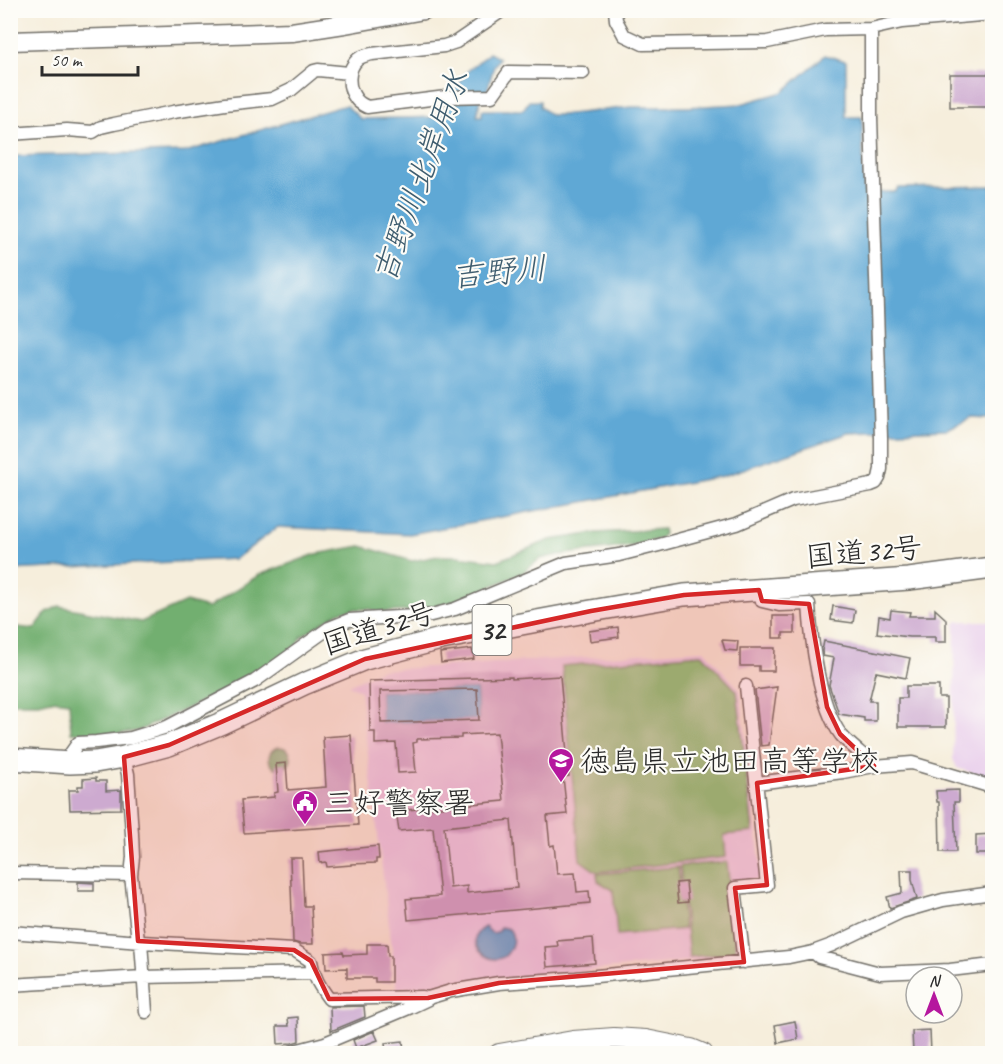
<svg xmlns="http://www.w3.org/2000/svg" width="1003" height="1064" viewBox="0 0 1003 1064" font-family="Caveat,'Klee One',sans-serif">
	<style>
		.built { fill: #ead1ec }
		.green { fill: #8ecb81; stroke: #5c7b56; stroke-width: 1.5 }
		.forest { fill: #72af6f; stroke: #4e6d4d; stroke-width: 1.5 }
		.water { fill: #5ea8d5; stroke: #446a80; stroke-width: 1.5 }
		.building { fill: #cdaad0; fill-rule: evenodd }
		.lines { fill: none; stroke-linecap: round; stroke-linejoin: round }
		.minor-casing { stroke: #726f69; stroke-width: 15 }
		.secondary-casing { stroke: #726f69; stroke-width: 21 }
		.primary-casing { stroke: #726f69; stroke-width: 22 }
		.trunk-casing { stroke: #726f69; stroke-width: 24 }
		.minor { stroke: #fff; stroke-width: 12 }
		.secondary { stroke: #fff; stroke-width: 18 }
		.primary { stroke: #fff; stroke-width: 20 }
		.trunk { stroke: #fff; stroke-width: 21 }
		.marked { fill: #d62828; fill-opacity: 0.2; stroke: #d62828; stroke-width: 4.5; stroke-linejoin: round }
		.labels { text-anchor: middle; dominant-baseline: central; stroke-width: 4.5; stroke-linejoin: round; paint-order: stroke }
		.shield { fill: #fdfcf7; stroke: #6a6a68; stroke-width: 1.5 }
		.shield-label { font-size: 28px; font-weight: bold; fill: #2b2b2b }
		.street-label { font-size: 30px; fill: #2b2b2b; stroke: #fdfcf7 }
		.poi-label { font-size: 30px; fill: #2b2b2b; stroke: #fdfcf7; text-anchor: start }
		.water-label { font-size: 32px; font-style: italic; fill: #3f5d6f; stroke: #fdfcf7 }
	</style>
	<rect width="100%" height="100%" fill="#fdfcf7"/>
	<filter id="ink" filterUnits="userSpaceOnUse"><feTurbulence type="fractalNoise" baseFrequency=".0167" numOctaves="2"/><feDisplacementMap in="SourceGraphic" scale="12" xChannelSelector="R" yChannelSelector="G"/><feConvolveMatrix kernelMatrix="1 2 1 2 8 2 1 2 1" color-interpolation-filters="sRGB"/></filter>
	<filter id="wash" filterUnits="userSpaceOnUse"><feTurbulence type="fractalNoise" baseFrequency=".008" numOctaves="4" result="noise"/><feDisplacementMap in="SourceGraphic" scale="24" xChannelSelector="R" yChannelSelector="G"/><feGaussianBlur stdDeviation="1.35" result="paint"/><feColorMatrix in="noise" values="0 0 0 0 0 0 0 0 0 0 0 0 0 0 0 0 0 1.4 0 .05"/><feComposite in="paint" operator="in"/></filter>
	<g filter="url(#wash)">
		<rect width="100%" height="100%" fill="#f6eedc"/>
		<path class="built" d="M958 621H992V779L957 768 953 759 955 624Z
			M704 650 740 690 762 879 731 882 740 956 397 989 360 690 348 685 381 670Z"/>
		<path class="green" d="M702 654 737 691 753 832 724 835 726 857 597 872 580 860 562 666Z
			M727 862 736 953 689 957 680 866Z
			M678 867 684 929 617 935 613 890 598 881 597 874Z"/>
		<path class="forest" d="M663 529 664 534 659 539 633 546 558 555 540 559 522 573 457 601 421 611 377 612 369 609H355L339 612 302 636 297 645 248 680 138 731 108 735 71 732 69 702 51 700 39 703H11V626L34 629 47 612 59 606 141 622 186 602 208 608 259 575 316 554 361 546 412 561 438 556H458L497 561 550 540 596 533Z
			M269 758a11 11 0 1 1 22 0a11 11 0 1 1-22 0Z"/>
		<path class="water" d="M489 53 499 58 494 66 487 91 482 92 477 116H482V110H523L529 101H540V107L551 115H561L631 107H686L741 104 783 92 825 55 846 61V117H862L864 192H895L898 188 992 186V419L972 418 947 429 849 433 723 476 410 534 278 527 235 559 11 570V156L185 152 346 105 361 119 440 117C448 101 456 85 468 71 474 64 483 60 489 53Z
			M477 689 479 720 381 723 380 691Z
			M485 927 492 933 497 932 501 927 509 929C513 934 514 940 511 947 499 978 456 941 485 927Z"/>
		<g id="blocks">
			<path class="building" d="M950 74H993V107H950Z
				M833 606 855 610 853 623 831 620Z
				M935 609 946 619V642H935V637H909L877 633 879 616 890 618 891 610 910 612 909 616H935Z
				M773 616H795V633H783V638H773Z
				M618 627 619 637 590 641 589 631Z
				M722 640 738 641 737 651 725 650Z
				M824 641 910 658 906 678 876 672 869 701H876V721H864V718L839 714 829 685 834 658 823 656 822 651Z
				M740 648H775L774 671H759V666H740Z
				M472 649 474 659 441 663 440 653Z
				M560 676 569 776 563 777 567 814 547 816 550 846 554 845 557 874 575 873 577 892 589 891 590 903 408 920 406 899 440 896 433 828 399 831 396 811 504 801 497 733 461 735V738L417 739V742L413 743 416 772 398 773 396 743 375 744V732H370L369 681 512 677V679ZM477 689 479 720 381 723 380 691ZM511 820 517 888 467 893V886L450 888 444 827Z
				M906 686H939V698H946V727H898V698H906Z
				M777 687 769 745 761 746 755 690Z
				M351 735 358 825 244 833 241 800 274 797V793L278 792 276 764 286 763 288 790 326 787 323 737Z
				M96 778V781H106V791L121 790V809L70 810 69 790H78V786H83V779Z
				M959 790V802H954L956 852H940L939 802H937L936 791Z
				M993 834V854H976V835Z
				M378 846 379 859H376V863L351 864V865L327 867 326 862 320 863 319 852Z
				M290 858H302L304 906H311L313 944H300L293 942Z
				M901 870H912V880L917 899 890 908 887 897 902 893Z
				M78 882 94 883V891H78Z
				M686 882 688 902 678 903 676 883Z
				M593 938 595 963 547 967 545 947 558 946 557 941Z
				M367 944H387L388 956H391V982H375V978H347V968L326 969 325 953 343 952 344 955 367 954Z
				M364 1006 365 1017 331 1031 330 1007Z
				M298 1017 299 1041 292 1043 278 1044 277 1026H289L288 1018Z
				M795 1021 798 1039 778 1043 775 1025Z
				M930 1030 931 1053H913L912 1031Z
				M374 1031 378 1040 356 1048 353 1040Z
				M403 1041 404 1052 386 1053 385 1043Z"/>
		</g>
	</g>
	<g filter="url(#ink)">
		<use href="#blocks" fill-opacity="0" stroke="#726f69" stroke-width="1.5"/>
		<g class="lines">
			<defs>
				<path id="minor" d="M503 10 456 42 444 46 372 54C367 55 362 56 358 59 347 69 347 87 356 99 358 102 363 105 367 107L446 97 492 96 509 72 583 73
					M615 10 616 20 624 35 643 44 767 42 825 30 871 29
					M10 134 67 130 93 132 101 127 114 124 173 112 225 104 272 99 291 90 314 71 318 70 349 73
					M759 590 762 601 779 605 809 604C811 639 819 706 841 735 845 740 852 746 858 751 864 757 871 758 874 766
					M124 757 128 774 132 834 133 857 131 875 138 941
					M70 763 71 753 78 743 96 742 131 738 167 727 255 681 329 628 349 620 431 615 455 609 566 563 619 555 659 545 737 524 793 500 871 485 876 483 879 478 881 469V438L871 117V29L902 22 992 14
					M757 783 843 772 874 766 912 763 992 787
					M10 873 131 875
					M10 932 141 942 294 950 311 961C313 976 320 987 329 999L421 997 428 998 451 991 499 983 576 978 789 957 813 952 832 945 901 912 943 900 992 893
					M141 942 146 1012
					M813 952 819 957 880 973 950 970 992 965
					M744 962 735 888 767 885 746 686
					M10 985 143 977 313 973
					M283 1054 325 1043 411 1007 428 999"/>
				<path id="secondary" d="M10 41 292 32 344 24 424 10"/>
				<path id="primary" d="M499 1054 573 1041 614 1038 646 1040 691 1049 703 1054"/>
				<path id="trunk" d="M10 759 70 763 95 762 124 757 169 745 222 723 304 684 365 659 441 639 591 611 684 595 909 579 992 568"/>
			</defs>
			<use href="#minor" class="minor-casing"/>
			<use href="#secondary" class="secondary-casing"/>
			<use href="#primary" class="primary-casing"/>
			<use href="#trunk" class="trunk-casing"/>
			<use href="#minor" class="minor"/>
			<use href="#secondary" class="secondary"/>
			<use href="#primary" class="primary"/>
			<use href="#trunk" class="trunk"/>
		</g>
	</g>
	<path class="marked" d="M759 590 762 601 809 604 827 707 840 734 874 766 757 783 767 885 735 888 744 962 499 983 428 998 329 999 311 961 294 950 138 941 124 757 169 745 365 659 591 611 684 595Z"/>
	<defs>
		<symbol id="school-pin" viewBox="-11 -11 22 30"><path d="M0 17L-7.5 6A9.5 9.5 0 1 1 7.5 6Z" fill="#b5179e" stroke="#fdfcf7"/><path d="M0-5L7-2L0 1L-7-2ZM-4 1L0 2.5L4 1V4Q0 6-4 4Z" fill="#fff"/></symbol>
		<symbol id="civic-pin" viewBox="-11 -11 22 30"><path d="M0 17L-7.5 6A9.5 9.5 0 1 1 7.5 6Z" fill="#b5179e" stroke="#fdfcf7"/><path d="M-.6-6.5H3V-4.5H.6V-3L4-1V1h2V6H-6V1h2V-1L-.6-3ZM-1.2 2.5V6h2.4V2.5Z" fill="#fff"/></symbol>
	</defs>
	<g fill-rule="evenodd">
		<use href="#school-pin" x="546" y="746" width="30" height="40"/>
		<use href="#civic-pin" x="290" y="788" width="30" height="40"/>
	</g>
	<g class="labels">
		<rect class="shield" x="472.5" y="605" width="39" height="50" rx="4.5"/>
		<g class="shield-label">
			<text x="492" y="630">32</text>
		</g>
		<g class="street-label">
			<text transform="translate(864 552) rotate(-5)">国道32号</text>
			<text transform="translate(379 628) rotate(-17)">国道32号</text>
		</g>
		<g class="poi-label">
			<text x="580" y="761">徳島県立池田高等学校</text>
			<text x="324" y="803">三好警察署</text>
		</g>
		<g class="water-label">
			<text transform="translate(421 176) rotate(-70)">吉野川北岸用水</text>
			<text transform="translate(499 272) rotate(-5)">吉野川</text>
		</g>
	</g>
	<rect width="1003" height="1064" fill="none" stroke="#fdfcf7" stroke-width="36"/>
	<g transform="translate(934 995)"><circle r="28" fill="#fdfcf7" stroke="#a9a8a5" stroke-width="1.5"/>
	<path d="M0-4.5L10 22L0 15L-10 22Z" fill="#b5179e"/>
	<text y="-9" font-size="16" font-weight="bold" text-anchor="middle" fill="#2b2b2b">N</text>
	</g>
	<path d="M42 66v9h96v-9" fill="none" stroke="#2b2b2b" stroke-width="3"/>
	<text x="51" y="66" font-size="18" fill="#2b2b2b" stroke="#fdfcf7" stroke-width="4.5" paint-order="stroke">50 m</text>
</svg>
